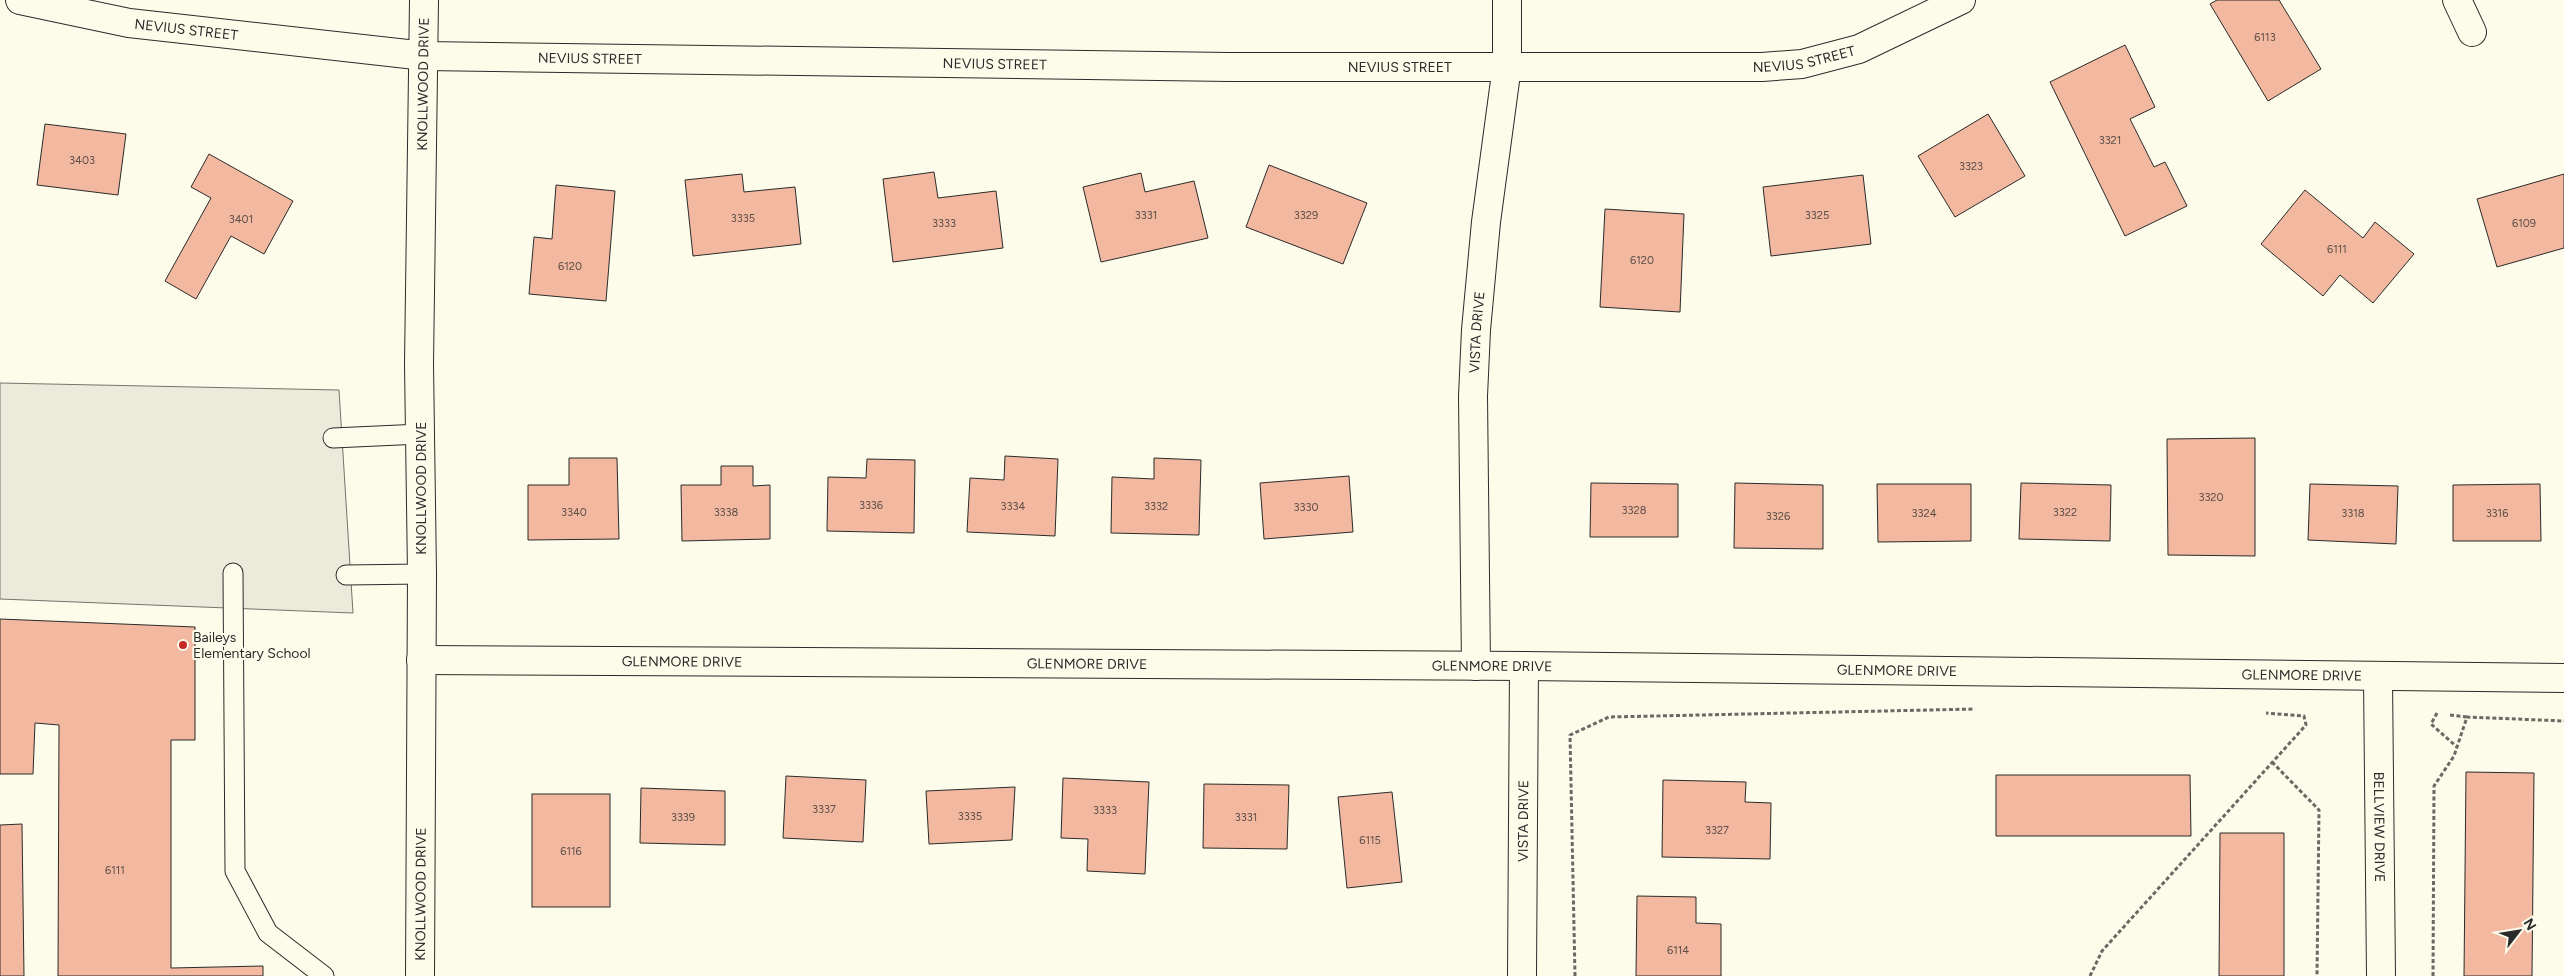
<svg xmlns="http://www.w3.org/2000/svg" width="2564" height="976" viewBox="0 0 2564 976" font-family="Figtree,sans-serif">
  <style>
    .parking { fill: #eceadb; stroke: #74746e }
    .building { fill: #f2b8a0; stroke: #2b2b2b }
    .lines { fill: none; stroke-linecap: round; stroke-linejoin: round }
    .service-casing { stroke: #2b2b2b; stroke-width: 21 }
    .minor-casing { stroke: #2b2b2b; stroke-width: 30 }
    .path { stroke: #6a6964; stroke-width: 3; stroke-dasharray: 4 2.5; stroke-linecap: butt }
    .service { stroke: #fdfbea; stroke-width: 19 }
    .minor { stroke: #fdfbea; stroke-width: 28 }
    .poi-dot { fill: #c62828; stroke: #fdfbea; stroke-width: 2 }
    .labels { text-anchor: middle; stroke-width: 4; stroke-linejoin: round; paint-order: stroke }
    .number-label { font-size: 11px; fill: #5d4e48 }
    .street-label { font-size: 14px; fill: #2b2b2b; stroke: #fdfbea }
    .poi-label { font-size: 14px; fill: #2b2b2b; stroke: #fdfbea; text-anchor: start }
  </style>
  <rect width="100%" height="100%" fill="#fdfbea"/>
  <polygon class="parking" points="0,383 339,390 353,613 0,599"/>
  <g class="building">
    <polygon points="2217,0 2279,0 2321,69 2268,101 2210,4"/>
    <polygon points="2125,45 2155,107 2130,119 2154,167 2165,162 2187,206 2125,236 2050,82"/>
    <polygon points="1988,114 2025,176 1955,217 1918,156"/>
    <polygon points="45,124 126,134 118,195 37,185"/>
    <polygon points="209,154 293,201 264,254 231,236 196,299 165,281 211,198 191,187"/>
    <polygon points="1269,165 1367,203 1343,264 1246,227"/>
    <polygon points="934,172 938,198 996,191 1003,248 893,262 883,179"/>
    <polygon points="1141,173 1145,192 1194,181 1208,238 1101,262 1083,187"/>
    <polygon points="742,174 744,192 795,187 801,244 693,256 685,180"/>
    <polygon points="2564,174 2564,248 2497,267 2477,199"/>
    <polygon points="1863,175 1871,244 1771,256 1763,187"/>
    <polygon points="556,185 615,191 606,301 529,294 534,237 552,239"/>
    <polygon points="2305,190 2363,238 2375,222 2414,254 2373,303 2340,275 2323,296 2261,244"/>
    <polygon points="1605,209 1684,214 1680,312 1600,307"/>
    <polygon points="2255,438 2255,556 2168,555 2167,439"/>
    <polygon points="1005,456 1058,459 1055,536 967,532 970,478 1004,480"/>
    <polygon points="569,458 617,458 619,539 528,540 528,485 569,485"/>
    <polygon points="1154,458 1201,460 1199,535 1111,533 1112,477 1154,479"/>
    <polygon points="867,459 915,460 914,533 827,531 828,477 866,478"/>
    <polygon points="721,466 753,466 753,486 770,485 770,539 682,541 681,485 721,485"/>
    <polygon points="1349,476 1353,532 1264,539 1260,483"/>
    <polygon points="1591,483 1678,484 1678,537 1590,537"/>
    <polygon points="1735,483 1823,485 1823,549 1734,548"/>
    <polygon points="2021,483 2111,485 2110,541 2019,539"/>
    <polygon points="1877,484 1971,484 1971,541 1878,542"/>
    <polygon points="2310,484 2398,486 2396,544 2308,540"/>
    <polygon points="2540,484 2541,541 2453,541 2453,485"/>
    <polygon points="0,619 195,627 195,740 171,740 171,968 263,966 263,976 58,976 59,725 35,723 33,774 0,774"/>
    <polygon points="2466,772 2534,773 2532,976 2464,976"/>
    <polygon points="1996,775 2190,775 2191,836 1996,836"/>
    <polygon points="786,776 866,780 863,842 783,838"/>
    <polygon points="1063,778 1149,782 1145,874 1087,871 1088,839 1061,838"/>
    <polygon points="1663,780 1746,782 1745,802 1771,803 1770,859 1662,857"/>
    <polygon points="1204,784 1289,785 1287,849 1203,848"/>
    <polygon points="1015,787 1012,840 929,844 926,791"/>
    <polygon points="641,788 725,791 725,845 640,843"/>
    <polygon points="1392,792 1402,882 1347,888 1338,797"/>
    <rect x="532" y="794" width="78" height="113"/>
    <polygon points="22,824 24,976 0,976 0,825"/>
    <polygon points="2220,833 2284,833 2284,976 2219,976"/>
    <polygon points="1637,896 1696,897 1696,923 1721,924 1721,976 1636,976"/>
  </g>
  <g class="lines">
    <g class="service-casing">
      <g id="service">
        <polyline points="333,438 421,434"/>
        <polyline points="233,573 235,871 268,933 324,976"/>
        <polyline points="346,575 422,574"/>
      </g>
    </g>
    <g class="minor-casing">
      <g id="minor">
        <path id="s1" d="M 20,0 L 129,23 L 425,56 L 1229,67 L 1762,67 L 1802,64 L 1859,49 L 1961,0"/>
        <polyline points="2457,0 2472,32"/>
        <path id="s2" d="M 421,660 L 1524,666 L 2564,678"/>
        <path id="s3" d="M 1476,666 L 1473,396 L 1476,330 L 1486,222 L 1507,66 L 1507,0"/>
        <path id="s4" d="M 2378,678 L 2381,976"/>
        <path id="s5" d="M 420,976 L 422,574 L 419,364 L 424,0"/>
        <path id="s6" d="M 1522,976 L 1524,666"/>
      </g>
    </g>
    <g class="path">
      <polyline points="2437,713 2431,724 2457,747"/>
      <polyline points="2450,715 2467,717"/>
      <polyline points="2272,762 2319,810 2317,976"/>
      <polyline points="1575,976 1570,735 1609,717 1975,709"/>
      <polyline points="2090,976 2102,951 2306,725 2304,716 2266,713"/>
      <polyline points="2433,976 2434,786 2454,756 2467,717 2564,721"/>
    </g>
    <use href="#service" class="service"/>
    <use href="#minor" class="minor"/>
  </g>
  <circle class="poi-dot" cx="183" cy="645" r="5"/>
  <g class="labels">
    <g class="number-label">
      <text x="2265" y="41">6113</text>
      <text x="2110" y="144">3321</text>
      <text x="82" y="164">3403</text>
      <text x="1971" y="170">3323</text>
      <text x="1146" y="219">3331</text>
      <text x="1306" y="219">3329</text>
      <text x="1817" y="219">3325</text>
      <text x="743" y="222">3335</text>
      <text x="241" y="223">3401</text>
      <text x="944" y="227">3333</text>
      <text x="2524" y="227">6109</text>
      <text x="2337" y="253">6111</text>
      <text x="1642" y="264">6120</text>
      <text x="570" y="270">6120</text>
      <text x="2211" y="501">3320</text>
      <text x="871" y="509">3336</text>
      <text x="1013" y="510">3334</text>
      <text x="1156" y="510">3332</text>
      <text x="1306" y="511">3330</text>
      <text x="1634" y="514">3328</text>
      <text x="574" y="516">3340</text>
      <text x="726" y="516">3338</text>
      <text x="2065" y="516">3322</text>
      <text x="1924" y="517">3324</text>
      <text x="2353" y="517">3318</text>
      <text x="2497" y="517">3316</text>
      <text x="1778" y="520">3326</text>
      <text x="824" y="813">3337</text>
      <text x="1105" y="814">3333</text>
      <text x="970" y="820">3335</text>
      <text x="683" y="821">3339</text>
      <text x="1246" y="821">3331</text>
      <text x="1717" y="834">3327</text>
      <text x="1370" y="844">6115</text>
      <text x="571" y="855">6116</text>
      <text x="115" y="874">6111</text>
      <text x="1678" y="954">6114</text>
    </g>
    <g class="street-label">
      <text dy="5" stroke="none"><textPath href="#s1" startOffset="169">NEVIUS STREET</textPath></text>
      <text dy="5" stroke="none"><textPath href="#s1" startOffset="574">NEVIUS STREET</textPath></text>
      <text dy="5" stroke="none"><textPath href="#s1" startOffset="1789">NEVIUS STREET</textPath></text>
      <text dy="5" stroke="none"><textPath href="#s1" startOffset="979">NEVIUS STREET</textPath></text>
      <text dy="5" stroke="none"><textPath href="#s1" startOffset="1384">NEVIUS STREET</textPath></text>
      <text dy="5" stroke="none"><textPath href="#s5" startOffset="892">KNOLLWOOD DRIVE</textPath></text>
      <text dy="5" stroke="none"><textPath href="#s3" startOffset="334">VISTA DRIVE</textPath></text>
      <text transform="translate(421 488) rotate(-90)" y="5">KNOLLWOOD DRIVE</text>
      <text dy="5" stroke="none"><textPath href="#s2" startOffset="261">GLENMORE DRIVE</textPath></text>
      <text dy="5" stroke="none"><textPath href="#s2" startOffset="666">GLENMORE DRIVE</textPath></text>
      <text dy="5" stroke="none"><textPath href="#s2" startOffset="1071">GLENMORE DRIVE</textPath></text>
      <text dy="5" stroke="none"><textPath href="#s2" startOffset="1476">GLENMORE DRIVE</textPath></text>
      <text dy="5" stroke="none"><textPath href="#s2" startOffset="1881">GLENMORE DRIVE</textPath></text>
      <text dy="5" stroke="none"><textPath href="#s6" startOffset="155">VISTA DRIVE</textPath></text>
      <text dy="5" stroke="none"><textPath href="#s4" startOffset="149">BELLVIEW DRIVE</textPath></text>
      <text dy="5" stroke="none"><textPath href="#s5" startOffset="82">KNOLLWOOD DRIVE</textPath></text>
    </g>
    <g class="poi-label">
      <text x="193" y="642">Baileys<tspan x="193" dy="16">Elementary School</tspan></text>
    </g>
  </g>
  <g transform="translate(2519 931) rotate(59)" stroke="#fdfbea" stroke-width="4" paint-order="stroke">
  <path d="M0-4L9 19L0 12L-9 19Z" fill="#2b2b2b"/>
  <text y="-8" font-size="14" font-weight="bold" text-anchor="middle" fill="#2b2b2b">N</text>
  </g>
</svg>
